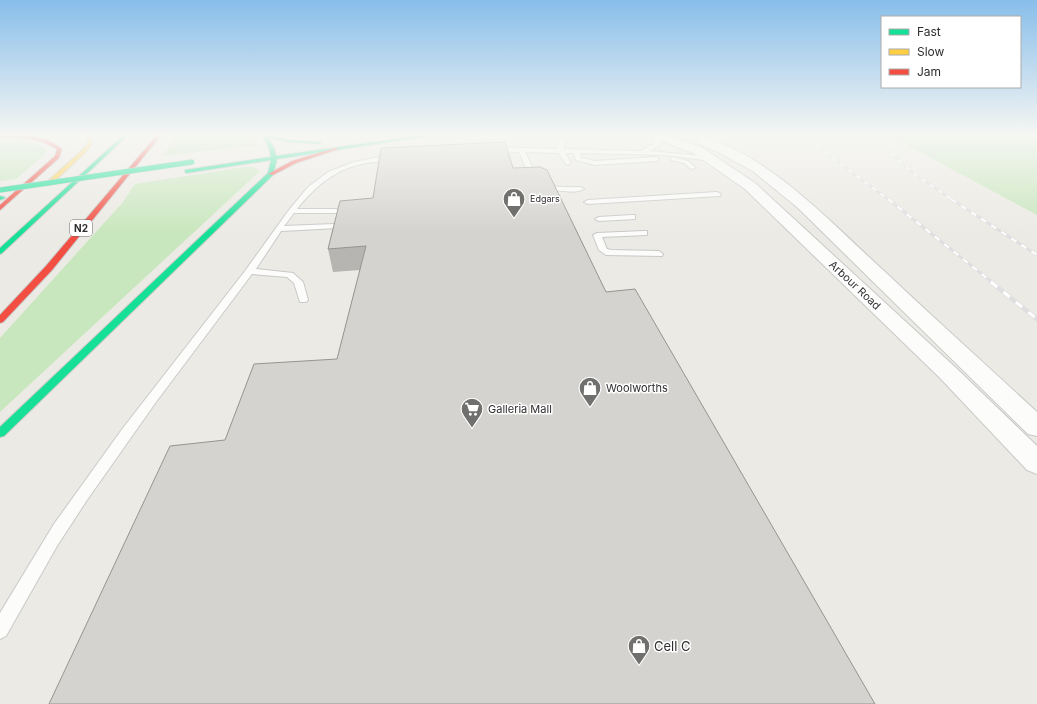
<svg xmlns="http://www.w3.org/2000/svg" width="1037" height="704" viewBox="0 0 1037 704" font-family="Inter,sans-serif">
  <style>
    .green { fill: #c9e7be }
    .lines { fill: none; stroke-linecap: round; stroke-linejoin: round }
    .lane-casing { stroke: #c9c9c9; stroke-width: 2 }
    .street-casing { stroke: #c9c9c9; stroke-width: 2 }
    .fast-casing { stroke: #c9c9c9; stroke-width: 2 }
    .slow-casing { stroke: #c9c9c9; stroke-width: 2 }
    .jam-casing { stroke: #c9c9c9; stroke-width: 2 }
    .lane { fill: #fcfcfb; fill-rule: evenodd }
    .street { fill: #fcfcfb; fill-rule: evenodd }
    .fast { fill: #16e098; fill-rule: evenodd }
    .slow { fill: #ffcf43; fill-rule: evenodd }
    .jam { fill: #f24e42; fill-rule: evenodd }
    .rail-far2-casing { stroke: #dfdfe1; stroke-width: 2.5 }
    .rail-far1-casing { stroke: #dfdfe1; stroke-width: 3 }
    .rail-casing { stroke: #dfdfe1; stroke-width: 4.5 }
    .rail-far2 { stroke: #fff; stroke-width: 1.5; stroke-dasharray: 5; stroke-linecap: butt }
    .rail-far1 { stroke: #fff; stroke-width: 2; stroke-dasharray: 6; stroke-linecap: butt }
    .rail { stroke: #fff; stroke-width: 3; stroke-dasharray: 8; stroke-linecap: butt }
    .fast-bridge-casing { stroke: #c9c9c9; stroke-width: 6; stroke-linecap: butt }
    .fast-bridge { stroke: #16e098; stroke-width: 5 }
    .wall { fill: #b7b5b2 }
    .building { fill: #d5d3cf; stroke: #959491 }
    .labels { text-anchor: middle; stroke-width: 3; stroke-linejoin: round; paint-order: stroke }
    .far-poi-label { font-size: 9px; fill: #2e2e2e; stroke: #fff; text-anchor: start }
    .shield { fill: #fff; stroke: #6d6d6d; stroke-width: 1 }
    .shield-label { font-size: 10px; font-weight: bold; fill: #2e2e2e }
    .street-label { font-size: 11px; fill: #2e2e2e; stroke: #fff }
    .poi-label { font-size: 11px; fill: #2e2e2e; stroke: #fff; text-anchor: start }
    .near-poi-label { font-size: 13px; fill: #2e2e2e; stroke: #fff; text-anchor: start }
  </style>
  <rect width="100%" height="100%" fill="#eceae4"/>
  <g class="green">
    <polygon points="177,134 241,134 259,145 163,156"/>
    <polygon points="886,134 1037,134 1037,215"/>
    <polygon points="0,141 30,142 45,147 46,151 43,156 16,179 0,181"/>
    <polygon points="244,167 254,167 260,171 0,412 0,338 123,202 135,184"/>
  </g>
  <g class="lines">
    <g class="lane-casing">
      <g id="lane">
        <path d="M 565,134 L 571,134 L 564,141 L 564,149 L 641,151 L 654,144 L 654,139 L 648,134 L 654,134 L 660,138 L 660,145 L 649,151 L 712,157 L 715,159 L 712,161 L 664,155 L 580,153 L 581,158 L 595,161 L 656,157 L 659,159 L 656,161 L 595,165 L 576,160 L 574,153 L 565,153 L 571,163 L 568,165 L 566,164 L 559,153 L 525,152 C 540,185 543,188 580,187 L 584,189 C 579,192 571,192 565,191 C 535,191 530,177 519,152 L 493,151 L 490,149 L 493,147 L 557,149 L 558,141 Z"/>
        <polygon points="708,134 714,134 725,149 724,150 720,150"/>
        <path d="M 385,156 L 394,155 L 397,157 C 390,162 376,161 367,163 C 337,168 316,185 297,209 L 336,209 L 340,211 L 336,213 L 294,213 L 284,226 L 335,224 L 338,224 L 338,228 L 281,231 L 256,269 L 293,273 L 303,282 L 308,300 L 306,302 L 300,302 L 294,283 L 287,277 L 252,274 L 156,402 L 87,500 L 57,546 L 6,636 L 0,639 L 0,613 L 54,524 L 123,428 L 245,271 L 289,210 L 308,187 L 328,172 L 354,162 Z"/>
        <polygon points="673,157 688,161 696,168 691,169 684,163 671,160 671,158"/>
        <polygon points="717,192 721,194 720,196 588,204 584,202 588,200"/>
        <polygon points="632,215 635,215 635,219 599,221 595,219 599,217"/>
        <polygon points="644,231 647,231 647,235 602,237 607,249 611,250 659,251 663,254 662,256 606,255 599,250 593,235 597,233"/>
      </g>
    </g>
    <g class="street-casing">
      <g id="street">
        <polygon points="647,134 663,134 701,147 755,183 956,368 1037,446 1037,474 1027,470 940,378 745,189 693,153 649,136"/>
        <path d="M 701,137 C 769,154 832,224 883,270 C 934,318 986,365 1037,412 L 1037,436 L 1028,434 L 798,208 L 754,172 L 718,152 L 697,143 L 695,141 L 697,139 Z"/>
      </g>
    </g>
    <g class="fast-casing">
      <g id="fast">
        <polygon points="125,134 129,134 2,253 0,254 0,248"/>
        <polygon points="261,134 289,140 319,142 321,143 319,144 289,142 269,138 274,148 276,156 431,134 441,134 277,159 273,175 4,436 0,437 0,427 268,173 271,160 187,173 185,172 185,170 271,157 269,148"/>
        <polygon points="0,196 4,197 5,198 0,200"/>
      </g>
    </g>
    <g class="slow-casing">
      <polygon id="slow" points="83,134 87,134 91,138 92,144 86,152 50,185 46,185 46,183 82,150 88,143 87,138"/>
    </g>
    <g class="jam-casing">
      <g id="jam">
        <polygon points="158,134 162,134 52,270 3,322 0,323 0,315 46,266"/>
        <path d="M 24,135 L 48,140 L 62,149 L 59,158 L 0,210 L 0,205 L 55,156 L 57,149 C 39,138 21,137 0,138 L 0,136 Z"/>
        <polygon points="335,148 339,149 296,163 273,175 268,174 292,161"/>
      </g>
    </g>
    <use href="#lane" class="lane"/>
    <use href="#street" class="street"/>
    <use href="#fast" class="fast"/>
    <use href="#slow" class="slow"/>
    <use href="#jam" class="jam"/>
    <g class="rail-far2-casing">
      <g id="rail-far2">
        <polyline points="800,134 889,200"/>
        <polyline points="868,134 917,176 953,200"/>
      </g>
    </g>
    <g class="rail-far1-casing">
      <g id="rail-far1">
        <polyline points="888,199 993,283"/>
        <polyline points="951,199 1037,255"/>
      </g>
    </g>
    <g class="rail-casing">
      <polyline id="rail" points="991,282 1037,319"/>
    </g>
    <use href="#rail-far2" class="rail-far2"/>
    <use href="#rail-far1" class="rail-far1"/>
    <use href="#rail" class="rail"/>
    <g class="fast-bridge-casing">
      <polyline id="fast-bridge" points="0,190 192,162"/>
    </g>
    <use href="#fast-bridge" class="fast-bridge"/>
  </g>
  <polygon class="wall" points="513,168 606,292 225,440 337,359 360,270 333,272 328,249 373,198"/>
  <polygon class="building" points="505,142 513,168 540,167 547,170 606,292 635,289 875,704 49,704 170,446 225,440 254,364 337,359 366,246 328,249 340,201 373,198 381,148"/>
  <linearGradient id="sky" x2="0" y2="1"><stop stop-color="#88beea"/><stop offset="0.58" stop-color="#f6f6f3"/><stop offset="1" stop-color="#f6f6f3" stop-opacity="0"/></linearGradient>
  <rect width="1037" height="232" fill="url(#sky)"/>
  <defs>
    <g id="shop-pin" transform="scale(1.15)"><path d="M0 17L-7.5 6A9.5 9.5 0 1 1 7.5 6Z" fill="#70706e" stroke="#fff"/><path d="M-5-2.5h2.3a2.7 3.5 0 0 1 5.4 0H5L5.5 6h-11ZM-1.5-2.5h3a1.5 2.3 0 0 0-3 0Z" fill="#fff"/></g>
    <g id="supermarket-pin" transform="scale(1.15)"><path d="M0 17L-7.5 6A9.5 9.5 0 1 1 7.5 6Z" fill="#70706e" stroke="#fff"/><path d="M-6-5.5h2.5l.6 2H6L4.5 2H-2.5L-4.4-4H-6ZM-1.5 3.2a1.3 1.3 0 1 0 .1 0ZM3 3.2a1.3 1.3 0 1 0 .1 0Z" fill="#fff"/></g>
  </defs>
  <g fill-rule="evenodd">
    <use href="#shop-pin" x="514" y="199"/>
    <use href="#shop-pin" x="590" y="388"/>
    <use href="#supermarket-pin" x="472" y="409"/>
    <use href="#shop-pin" x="639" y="646"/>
  </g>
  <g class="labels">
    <g class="far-poi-label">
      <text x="530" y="202">Edgars</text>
    </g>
    <rect class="shield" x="70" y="220" width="22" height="16" rx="3"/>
    <g class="shield-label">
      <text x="81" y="232">N2</text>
    </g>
    <g class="street-label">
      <text transform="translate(855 285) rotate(43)" y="4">Arbour Road</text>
    </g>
    <g class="poi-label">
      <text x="606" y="392">Woolworths</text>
      <text x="488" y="413">Galleria Mall</text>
    </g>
    <g class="near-poi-label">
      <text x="654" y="651">Cell C</text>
    </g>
  </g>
  <rect x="881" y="16" width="140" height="72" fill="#ffffff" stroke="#ababab"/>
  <rect x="889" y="29" width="20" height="6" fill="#16e098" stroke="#ababab"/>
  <text x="917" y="36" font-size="12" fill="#2e2e2e">Fast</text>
  <rect x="889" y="49" width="20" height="6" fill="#ffcf43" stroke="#ababab"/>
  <text x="917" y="56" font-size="12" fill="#2e2e2e">Slow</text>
  <rect x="889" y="69" width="20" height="6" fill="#f24e42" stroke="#ababab"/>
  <text x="917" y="76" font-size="12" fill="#2e2e2e">Jam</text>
</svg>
